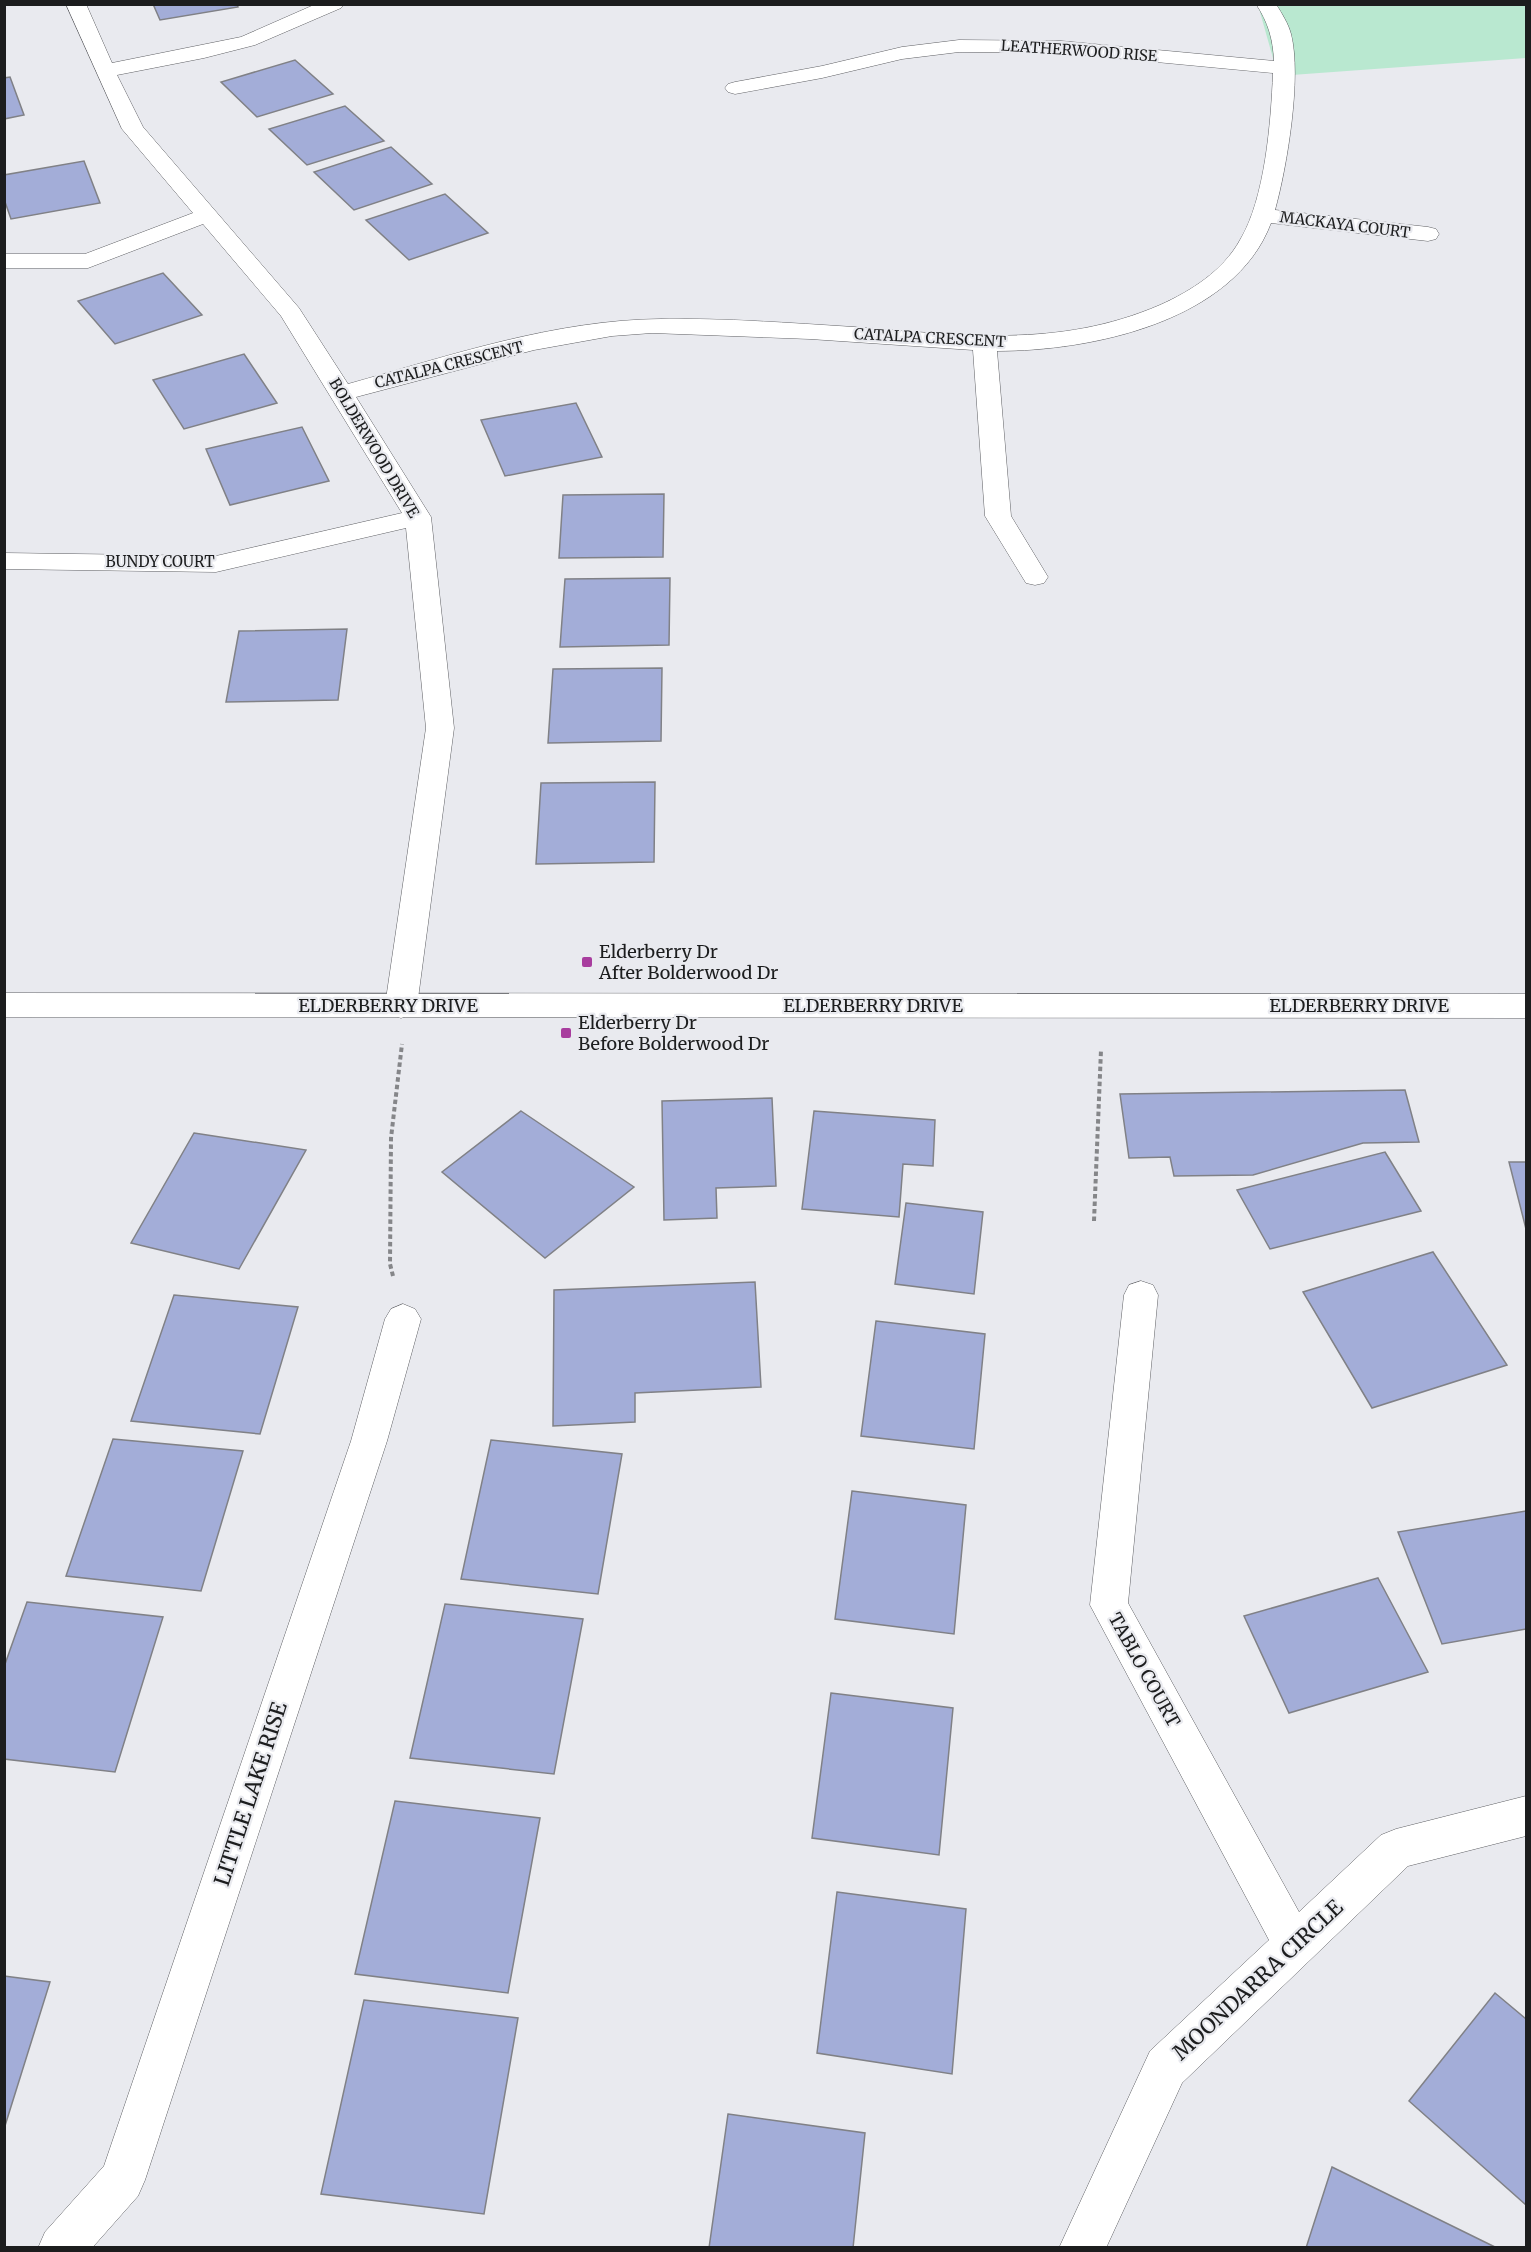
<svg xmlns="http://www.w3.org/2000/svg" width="1531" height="2252" viewBox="0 0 1531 2252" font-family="Merriweather,serif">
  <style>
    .green { fill: #b9e8d0 }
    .building { fill: #a3add8; stroke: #808186; stroke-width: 1.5 }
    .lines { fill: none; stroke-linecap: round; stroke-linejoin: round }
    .minor-casing { stroke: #5f6064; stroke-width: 1 }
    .tertiary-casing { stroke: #5f6064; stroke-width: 1 }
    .path { stroke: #858689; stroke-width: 4; stroke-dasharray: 4.5 3; stroke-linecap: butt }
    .minor { fill: #fff; fill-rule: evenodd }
    .tertiary { fill: #fff; fill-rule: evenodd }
    .poi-dot { fill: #a83d9e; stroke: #e9eaef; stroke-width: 2 }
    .labels { text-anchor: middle; stroke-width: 4.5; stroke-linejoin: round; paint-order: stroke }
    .far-street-label { font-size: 15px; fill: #1c1d1e; stroke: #e9eaef }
    .poi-label { font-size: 18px; fill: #1c1d1e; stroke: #e9eaef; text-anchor: start }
    .street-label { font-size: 18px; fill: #1c1d1e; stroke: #e9eaef }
    .near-street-label { font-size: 21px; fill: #1c1d1e; stroke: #e9eaef }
  </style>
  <rect width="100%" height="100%" fill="#e9eaef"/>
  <polygon class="green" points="1258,5 1526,5 1526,58 1278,76"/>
  <g class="building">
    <polygon points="153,4 237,4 238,7 160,20"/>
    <polygon points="295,60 333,94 257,117 221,82"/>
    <polygon points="10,77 24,115 4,119 4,78"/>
    <polygon points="345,106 384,141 307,165 269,129"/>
    <polygon points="391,147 432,184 354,210 314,172"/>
    <polygon points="84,161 100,203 11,219 4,199 4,175"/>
    <polygon points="445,194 488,233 409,260 366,220"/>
    <polygon points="163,273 202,315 115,344 78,301"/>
    <polygon points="244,354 277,403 184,429 153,380"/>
    <polygon points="576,403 602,457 505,476 481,420"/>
    <polygon points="302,427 329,481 230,505 206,449"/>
    <polygon points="664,494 663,557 559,558 563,495"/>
    <polygon points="670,578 669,645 560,647 565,579"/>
    <polygon points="347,629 338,700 226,702 239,631"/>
    <polygon points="662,668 661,741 548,743 553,669"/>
    <polygon points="655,782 654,862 536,864 541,783"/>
    <polygon points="1405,1090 1419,1142 1363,1143 1253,1175 1174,1176 1170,1157 1129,1158 1120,1094"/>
    <polygon points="772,1098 776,1186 716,1188 717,1218 664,1220 662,1101"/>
    <polygon points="521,1111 634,1187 545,1258 442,1172"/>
    <polygon points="814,1111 935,1120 933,1166 903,1164 899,1217 802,1209"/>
    <polygon points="194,1133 306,1150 239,1269 131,1243"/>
    <polygon points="1385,1152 1421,1211 1270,1249 1237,1190"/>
    <polygon points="1509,1162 1526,1162 1526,1229"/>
    <polygon points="906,1203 983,1212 974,1294 895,1284"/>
    <polygon points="1433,1252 1507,1365 1372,1408 1303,1292"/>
    <polygon points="755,1282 761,1387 635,1393 635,1422 553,1426 554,1290"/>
    <polygon points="174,1295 298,1307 260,1434 131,1421"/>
    <polygon points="876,1321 985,1334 974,1449 861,1436"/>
    <polygon points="113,1439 243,1451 201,1591 66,1576"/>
    <polygon points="491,1440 622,1454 598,1594 461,1579"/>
    <polygon points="852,1491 966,1505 954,1634 835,1619"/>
    <polygon points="1526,1511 1526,1629 1442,1644 1398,1532"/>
    <polygon points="1378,1578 1428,1672 1289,1713 1244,1616"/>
    <polygon points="27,1602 163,1617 115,1772 4,1759 4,1667"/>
    <polygon points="445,1604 583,1619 554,1774 410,1758"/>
    <polygon points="831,1693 953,1708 939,1855 812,1838"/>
    <polygon points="395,1801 540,1818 508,1993 355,1974"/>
    <polygon points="837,1892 966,1909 952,2074 817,2053"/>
    <polygon points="4,1976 50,1982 4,2129"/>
    <polygon points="1495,1993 1526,2019 1526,2205 1409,2101"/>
    <polygon points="364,2000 518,2018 484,2214 321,2194"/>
    <polygon points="728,2114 865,2133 853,2248 709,2248"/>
    <polygon points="1332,2167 1497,2248 1306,2248"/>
  </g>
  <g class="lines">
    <g class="minor-casing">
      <g id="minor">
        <path d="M 66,4 L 86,4 L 112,63 L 241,37 L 316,4 L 344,4 L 341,8 L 255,45 L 204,58 L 117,75 L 143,127 L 299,308 L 348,384 C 449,356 554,320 661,319 C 725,318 790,323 854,327 C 961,335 1058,349 1160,305 C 1191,291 1223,271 1240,240 C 1265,199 1271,122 1273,73 L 1061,53 L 959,52 L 902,59 L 822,78 L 735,94 L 728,92 L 725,88 L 728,84 L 735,82 L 822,66 L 902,47 L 959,40 L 1061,41 L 1274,61 C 1273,39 1268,22 1256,4 L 1276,4 C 1282,14 1288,23 1291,34 C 1302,77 1287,167 1275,210 L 1428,227 L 1436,229 L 1439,234 L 1436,239 L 1428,241 L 1271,223 C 1234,322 1090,351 997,351 L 1011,516 L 1048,577 L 1044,583 L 1035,585 L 1026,583 L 985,516 L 973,350 L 810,339 L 652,333 L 612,336 L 534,350 L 356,397 L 431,517 L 454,728 L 417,1006 L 412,1014 L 401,1018 L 390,1014 L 385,1006 L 426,728 L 406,528 L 216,572 L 4,569 L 4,553 L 216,556 L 402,513 L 281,316 L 203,224 L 88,268 L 4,268 L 4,254 L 85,254 L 193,213 L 122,129 Z"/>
        <polygon points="1141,1281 1153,1285 1158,1295 1128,1603 1299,1912 1381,1835 1396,1829 1526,1796 1526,1836 1408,1866 1182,2083 1106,2248 1059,2248 1150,2051 1269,1940 1090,1605 1124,1295 1129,1285"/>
        <polygon points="403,1304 415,1309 421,1319 387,1441 145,2180 138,2196 92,2248 38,2248 45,2232 104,2166 351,1441 385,1319 391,1309"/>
      </g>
    </g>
    <g class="tertiary-casing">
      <polygon id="tertiary" points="4,993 1526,994 1526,1018 4,1017"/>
    </g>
    <g class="path">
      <polyline points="1094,1221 1101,1050"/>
      <polyline points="393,1276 390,1264 391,1138 402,1044"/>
    </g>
    <use href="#minor" class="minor"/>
    <use href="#tertiary" class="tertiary"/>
  </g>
  <g class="poi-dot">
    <rect x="581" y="956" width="12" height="12" rx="3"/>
    <rect x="560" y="1027" width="12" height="12" rx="3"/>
  </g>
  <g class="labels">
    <g class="far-street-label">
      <text transform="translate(1079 51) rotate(4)" y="5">LEATHERWOOD RISE</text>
      <text transform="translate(1345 225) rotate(7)" y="5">MACKAYA COURT</text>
      <text transform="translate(930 338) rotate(3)" y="5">CATALPA CRESCENT</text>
      <text transform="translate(449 365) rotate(-14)" y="5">CATALPA CRESCENT</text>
      <text transform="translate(374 448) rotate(59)" y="5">BOLDERWOOD DRIVE</text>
      <text x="160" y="567">BUNDY COURT</text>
    </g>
    <g class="poi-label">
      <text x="599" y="958">Elderberry Dr<tspan x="599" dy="21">After Bolderwood Dr</tspan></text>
      <text x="578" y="1029">Elderberry Dr<tspan x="578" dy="21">Before Bolderwood Dr</tspan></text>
    </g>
    <g class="street-label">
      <text x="388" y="1012">ELDERBERRY DRIVE</text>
      <text x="873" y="1012">ELDERBERRY DRIVE</text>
      <text x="1359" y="1012">ELDERBERRY DRIVE</text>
      <text transform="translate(1144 1670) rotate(61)" y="6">TABLO COURT</text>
    </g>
    <g class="near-street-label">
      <text transform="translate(251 1794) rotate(-72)" y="7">LITTLE LAKE RISE</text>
      <text transform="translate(1258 1980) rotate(-43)" y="7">MOONDARRA CIRCLE</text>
    </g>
  </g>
  <rect width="1531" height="2252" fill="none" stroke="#1c1d1e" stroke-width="12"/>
</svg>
